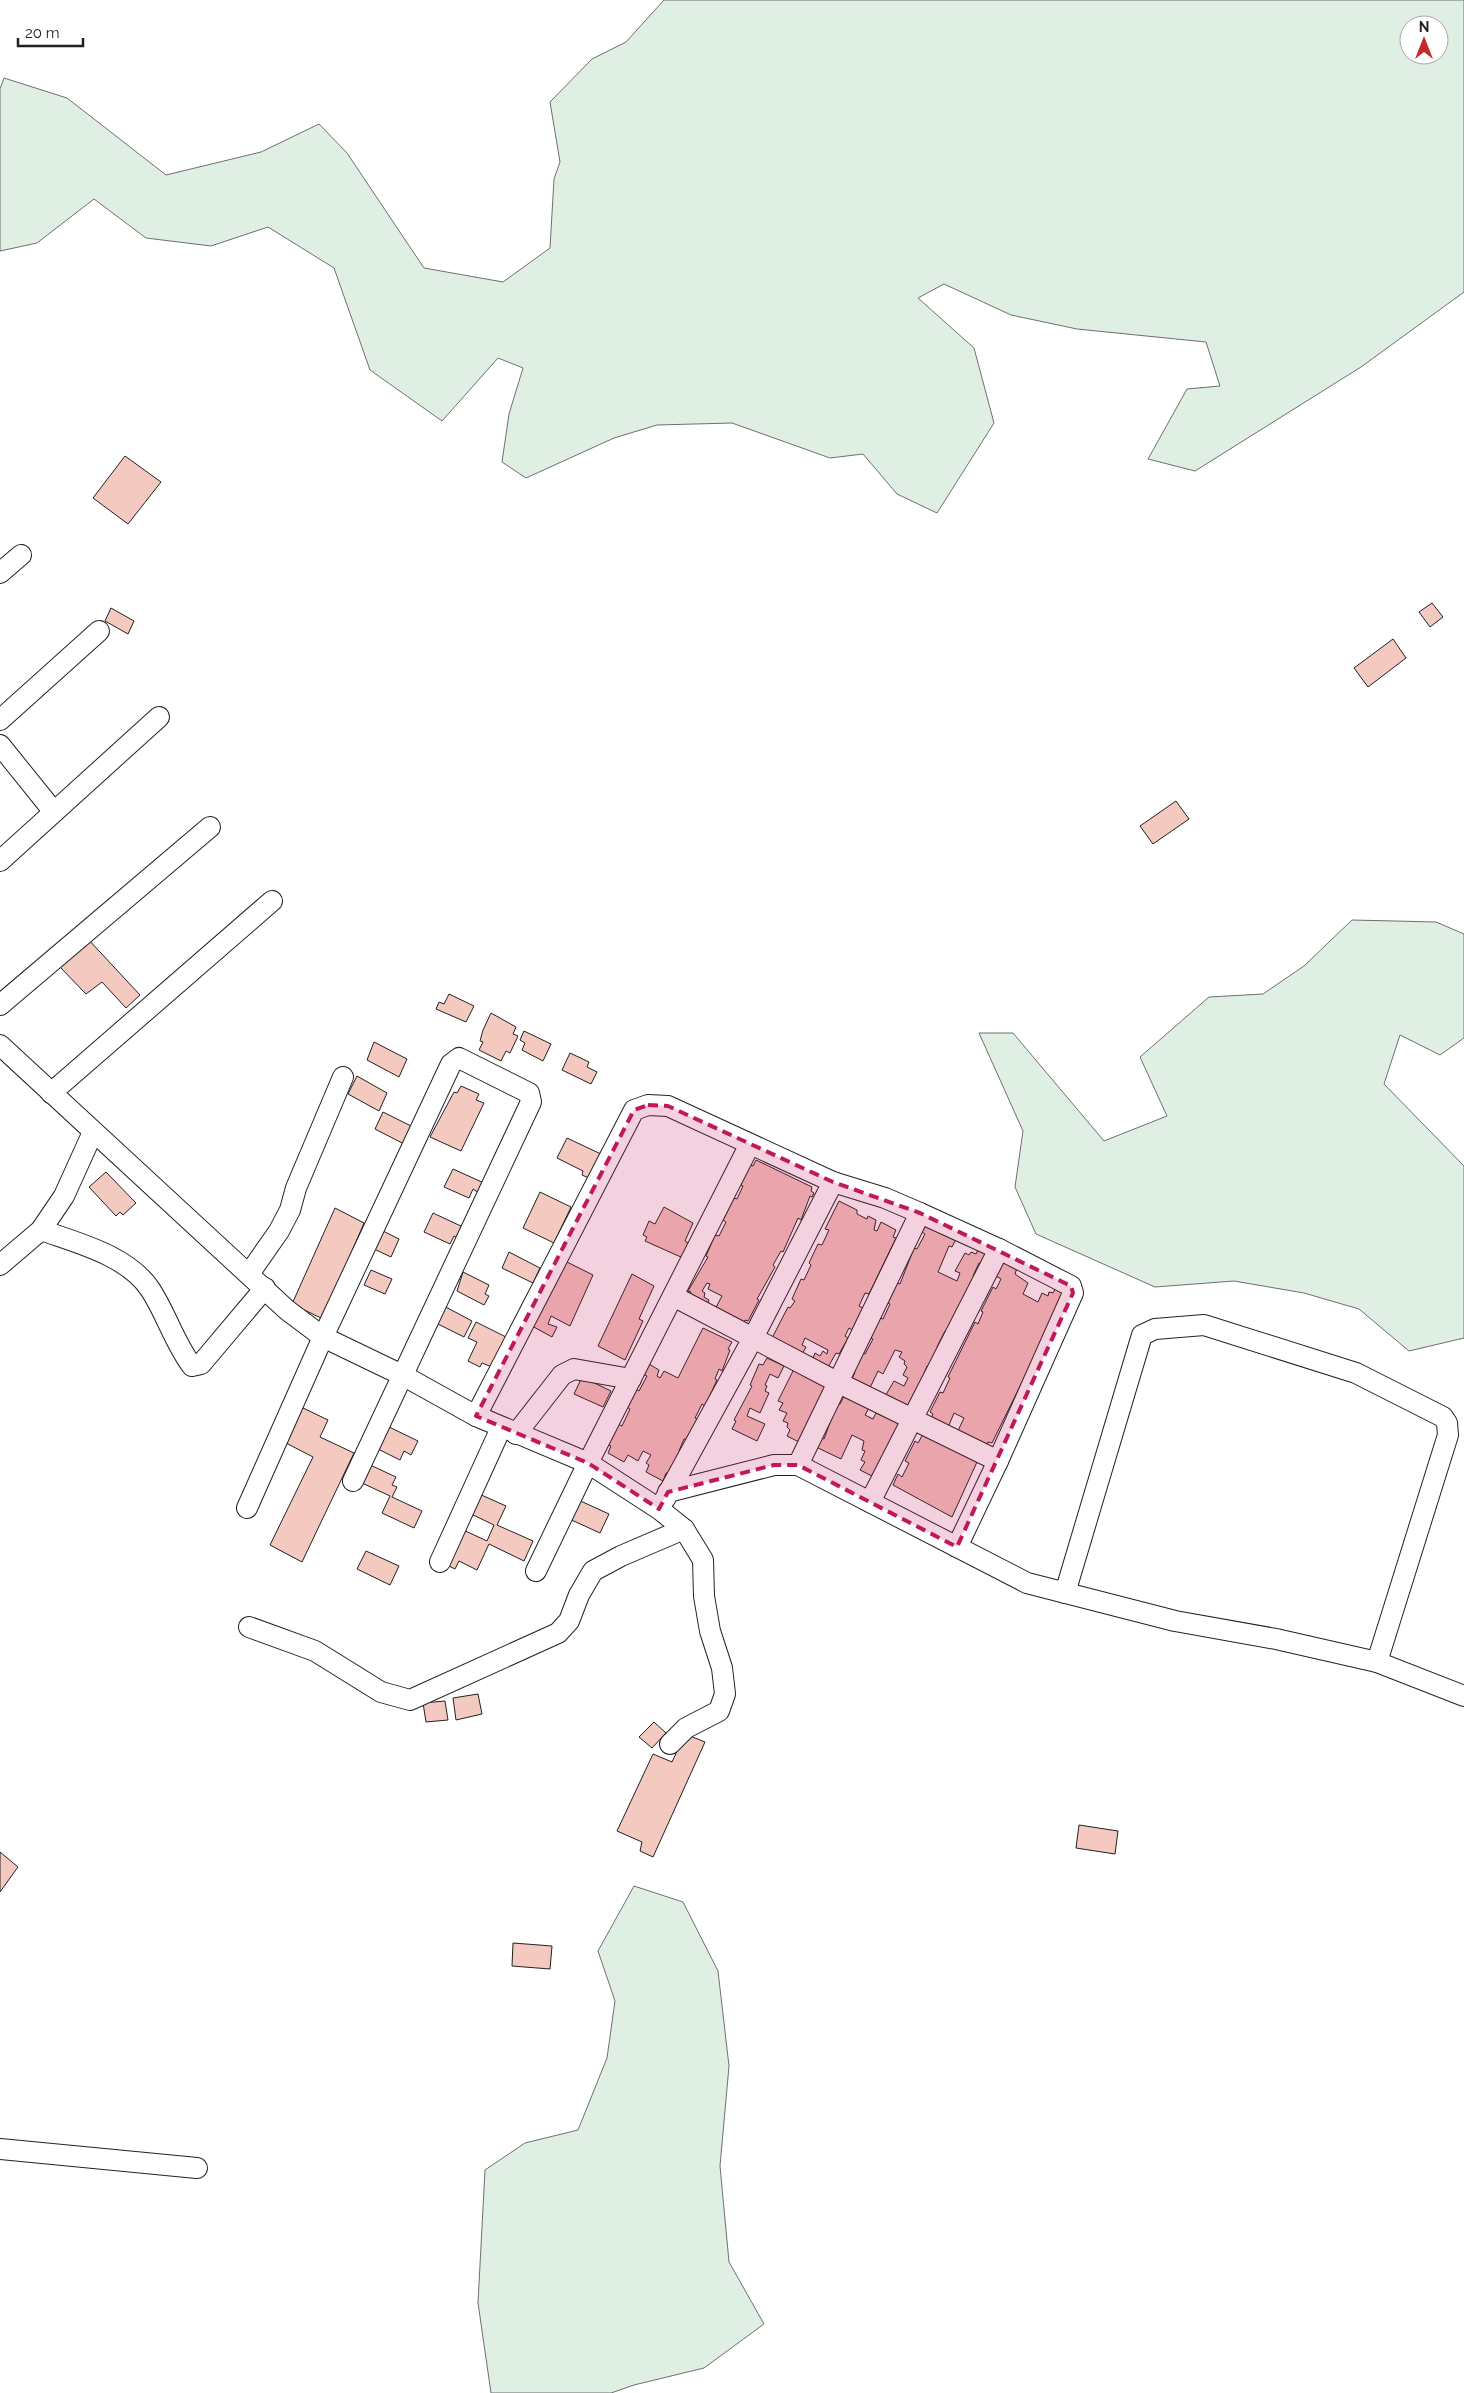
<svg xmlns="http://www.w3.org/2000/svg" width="1464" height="2393" viewBox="0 0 1464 2393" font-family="Raleway,sans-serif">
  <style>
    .green { fill: #e0efe3; stroke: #6f6f6f; fill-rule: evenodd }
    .building { fill: #f3c9c0; stroke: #222 }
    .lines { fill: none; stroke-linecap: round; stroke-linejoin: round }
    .minor-casing { stroke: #222; stroke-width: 22 }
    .minor { stroke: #fff; stroke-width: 20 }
    .marked { fill: #c2185b; fill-opacity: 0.2; stroke: #c2185b; stroke-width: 4; stroke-dasharray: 10 6; stroke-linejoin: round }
  </style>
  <rect width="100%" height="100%" fill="#fff"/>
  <g class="green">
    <path d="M 664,0 L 1464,0 L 1464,292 L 1361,367 L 1195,471 L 1148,459 L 1187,389 L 1220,386 L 1206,342 L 1077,329 L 1011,315 L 944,284 L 918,298 L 974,348 L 994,423 L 937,513 L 897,494 L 863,454 L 830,458 L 732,423 L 657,425 L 614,438 L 526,478 L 502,462 L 509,414 L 523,368 L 498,358 L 442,421 L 370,370 L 334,268 L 268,227 L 211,246 L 146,238 L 94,199 L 37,243 L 0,251 L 0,89 L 4,78 L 67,98 L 166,175 L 261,152 L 319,124 L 347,153 L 424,268 L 503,282 L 550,248 L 554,179 L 560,162 L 550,102 L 592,59 L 626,42 ZM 1409,25 L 1439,25 L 1439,55 L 1409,55 Z"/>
    <polygon points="1352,920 1436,922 1464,934 1464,1038 1440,1055 1400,1035 1384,1084 1464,1166 1464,1338 1409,1351 1359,1309 1304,1293 1234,1281 1155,1287 1036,1234 1015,1187 1023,1131 979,1033 1013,1033 1104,1141 1167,1116 1140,1057 1209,997 1263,994 1304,966"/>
    <polygon points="634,1886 683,1902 718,1971 729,2066 720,2166 729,2262 764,2324 704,2368 634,2385 611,2393 491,2393 478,2303 485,2170 525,2143 578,2130 607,2058 615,2001 598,1951"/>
  </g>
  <g class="building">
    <polygon points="125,456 161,482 128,524 93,498"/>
    <polygon points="1432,603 1443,617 1430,627 1419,612"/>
    <polygon points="111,608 134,621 128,634 105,621"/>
    <polygon points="1393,639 1406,658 1368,687 1354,668"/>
    <polygon points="1176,801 1189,819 1153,844 1140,826"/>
    <polygon points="87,938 140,995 126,1008 102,982 86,994 58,965"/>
    <polygon points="449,994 474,1006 466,1022 436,1009 439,1002 444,1004"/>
    <polygon points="491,1013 516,1027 513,1034 518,1036 510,1053 506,1051 501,1061 479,1050 483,1042 480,1041 483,1030"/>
    <polygon points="524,1031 551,1044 543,1061 522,1050 525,1043 520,1040"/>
    <polygon points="374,1042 407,1059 399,1077 367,1060"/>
    <polygon points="570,1053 589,1062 587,1067 597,1072 591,1084 562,1070"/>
    <polygon points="357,1076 387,1093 379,1111 348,1094"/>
    <polygon points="461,1086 479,1094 476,1100 484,1103 461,1151 430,1137 454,1092 457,1093"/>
    <polygon points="383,1112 413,1127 406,1145 375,1129"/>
    <polygon points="567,1138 603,1155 591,1179 582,1175 583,1171 557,1158"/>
    <polygon points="756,1160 812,1187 811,1191 814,1193 812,1197 810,1196 801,1220 798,1218 783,1252 781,1251 773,1265 775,1267 757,1299 759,1300 748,1321 745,1320 742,1328 713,1313 722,1296 708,1289 710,1284 707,1283 702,1291 705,1293 704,1297 709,1300 705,1309 687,1301 691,1292 688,1291 708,1257 706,1256 715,1235 719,1236 726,1222 723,1220 734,1198 737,1199 743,1186 740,1185 750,1165 753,1166"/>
    <polygon points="453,1169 484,1183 479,1193 473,1189 469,1198 444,1187"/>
    <polygon points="106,1172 136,1203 123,1215 120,1212 116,1216 89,1187"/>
    <polygon points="540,1192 571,1207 554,1243 523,1228"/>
    <polygon points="839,1201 857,1210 857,1214 867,1219 868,1216 876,1220 874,1230 877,1231 881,1222 896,1230 893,1237 896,1238 869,1294 865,1293 859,1306 863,1308 852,1330 849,1328 845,1336 848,1338 839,1354 836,1353 827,1369 807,1360 810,1356 813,1358 815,1353 820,1356 823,1351 827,1354 828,1350 805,1338 802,1345 806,1347 800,1358 770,1342 788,1307 790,1308 795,1301 792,1299 801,1279 804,1280 811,1265 809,1263 818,1244 822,1245 829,1230 825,1229"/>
    <polygon points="664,1207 693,1223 685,1241 690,1244 683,1258 645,1241 647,1237 643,1235 649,1221 655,1224"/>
    <polygon points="335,1208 364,1223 323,1319 292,1304"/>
    <polygon points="433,1213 463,1227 457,1238 454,1236 450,1244 424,1232"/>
    <polygon points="927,1223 956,1239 952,1247 949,1246 938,1272 957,1281 960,1273 955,1271 965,1253 969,1255 971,1252 976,1254 979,1248 988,1253 983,1264 979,1263 973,1276 975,1278 956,1311 958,1312 948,1332 945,1331 937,1347 940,1348 930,1368 927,1366 913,1403 910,1402 907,1409 884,1398 894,1381 904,1386 908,1378 903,1375 907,1367 904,1364 905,1361 899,1357 902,1352 895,1350 883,1374 878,1371 869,1390 851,1381 855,1372 853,1371 862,1353 865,1354 873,1339 870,1338 880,1318 883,1319 890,1304 888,1303 897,1283 900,1284 914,1248 917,1249 925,1234 922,1232"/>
    <polygon points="383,1231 399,1239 391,1257 374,1249"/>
    <polygon points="509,1252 540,1268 533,1283 502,1268"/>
    <polygon points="1001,1259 1017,1268 1015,1274 1028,1283 1023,1294 1038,1302 1042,1293 1048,1296 1049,1292 1053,1293 1055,1289 1065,1295 992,1443 988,1442 985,1449 956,1435 964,1418 954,1413 947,1430 930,1421 933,1414 930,1412 940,1392 943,1393 950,1378 948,1377 975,1322 978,1324 983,1312 981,1311 993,1287 996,1289 1001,1279 994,1275"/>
    <polygon points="563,1260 593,1275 570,1326 551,1316 548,1324 557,1327 552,1337 532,1326"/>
    <polygon points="371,1270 392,1279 385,1294 364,1285"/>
    <polygon points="463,1272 489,1285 485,1294 489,1296 484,1305 457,1291"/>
    <polygon points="632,1274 654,1286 639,1319 643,1321 625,1360 598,1346"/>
    <polygon points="442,1305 472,1321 464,1337 434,1322"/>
    <polygon points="476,1322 512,1340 492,1367 482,1363 480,1367 468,1361 477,1342 468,1338"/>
    <polygon points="703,1328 732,1342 728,1349 730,1350 722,1371 719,1369 715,1379 717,1380 705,1406 702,1404 695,1418 697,1419 688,1440 684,1439 679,1451 681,1453 670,1474 666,1473 663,1481 646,1472 649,1465 646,1463 651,1455 643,1451 638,1461 628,1455 624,1462 608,1453 611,1446 608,1445 618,1424 622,1426 630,1409 627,1407 636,1389 639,1391 647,1376 643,1374 649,1364 659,1370 657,1376 660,1378 664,1371 678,1378"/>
    <polygon points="767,1358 784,1366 778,1378 770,1374 765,1385 767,1386 765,1391 769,1393 760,1413 750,1408 747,1416 765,1424 757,1441 732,1429 736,1421 734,1420 752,1386 750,1385 759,1364 763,1365"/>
    <polygon points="794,1369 827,1385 799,1442 787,1436 790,1430 787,1427 788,1423 783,1421 787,1413 779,1410 783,1403 778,1401"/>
    <polygon points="582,1377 611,1391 603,1407 574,1394"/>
    <polygon points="844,1396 869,1408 865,1415 873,1419 876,1413 900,1424 874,1477 860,1470 865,1462 861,1460 865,1451 862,1450 864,1441 852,1435 841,1459 816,1447 820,1437 824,1439 837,1403 840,1404"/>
    <polygon points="299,1406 328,1420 320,1437 354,1453 302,1562 270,1545 313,1457 286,1443"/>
    <polygon points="387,1426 418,1441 411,1455 404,1451 400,1460 376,1448"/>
    <polygon points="923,1434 977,1462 952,1517 893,1485 898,1474 902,1477 909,1463 905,1461 915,1441 918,1443"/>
    <polygon points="368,1464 396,1477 392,1485 397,1487 392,1497 422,1511 414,1528 382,1513 390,1496 362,1483"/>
    <polygon points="477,1493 506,1506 497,1525 533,1541 524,1561 489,1544 477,1570 459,1561 455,1569 443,1563 459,1528 487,1541 494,1525 467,1512"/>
    <polygon points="574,1498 609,1514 600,1533 565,1517"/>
    <polygon points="366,1551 399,1566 390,1585 357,1569"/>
    <polygon points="478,1694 482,1714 456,1720 453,1698"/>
    <polygon points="445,1701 448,1720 426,1722 423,1703"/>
    <polygon points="654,1722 666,1733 652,1748 639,1737"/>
    <polygon points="685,1734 705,1742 653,1857 640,1851 642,1842 617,1831 653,1754 672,1762"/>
    <polygon points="1079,1825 1118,1831 1115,1854 1076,1848"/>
    <polygon points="0,1852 18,1867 0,1892"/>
    <polygon points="513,1943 552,1946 550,1969 512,1966"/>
  </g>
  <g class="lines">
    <g class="minor-casing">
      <g id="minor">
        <polyline points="0,573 21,555"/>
        <polyline points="0,720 99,631"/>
        <polyline points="0,745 54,812"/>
        <polyline points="0,861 159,717"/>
        <polyline points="0,1005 210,827"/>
        <polyline points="0,1045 287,1310 323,1337 404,1376 476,1416 588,1463 659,1509 684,1529 703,1560 704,1596 710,1631 722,1668 725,1694 719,1711 686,1728 670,1744"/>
        <polyline points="51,1093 272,901"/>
        <path d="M 41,1230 C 77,1243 127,1255 150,1289 C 166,1313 174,1342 192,1366 L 201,1364 L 265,1288"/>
        <polyline points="0,1265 41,1230 64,1196 93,1132"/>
        <polyline points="249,1274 279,1231 290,1210 296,1188 343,1077"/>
        <polyline points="673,1296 839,1383 998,1461"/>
        <polyline points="476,1416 634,1110 648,1105 668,1106 833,1182 885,1198 920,1213 999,1249 1071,1286 1073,1293 998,1461 957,1547"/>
        <polyline points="516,1434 562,1375 574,1369 631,1379"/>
        <polyline points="798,1465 920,1213"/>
        <polyline points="668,1492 774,1465 798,1465 1027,1583 1175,1621 1276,1639 1377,1662 1464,1696"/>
        <polyline points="665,1499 753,1338 833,1182"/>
        <polyline points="870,1502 999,1249"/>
        <polyline points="247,1508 323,1337 451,1064 459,1058 529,1093 531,1102 353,1481"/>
        <polyline points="440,1562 501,1428"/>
        <polyline points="536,1571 588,1463 750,1144"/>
        <polyline points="1065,1593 1142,1335 1155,1329 1204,1325 1356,1373 1443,1417 1447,1423 1448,1435 1377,1662"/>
        <polyline points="249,1627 315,1651 381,1692 410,1700 558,1633 569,1621 579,1595 593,1571 621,1556 684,1529"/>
        <polyline points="0,2149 197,2168"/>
      </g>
    </g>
    <use href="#minor" class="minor"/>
  </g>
  <path class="marked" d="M 648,1105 L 668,1106 L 833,1182 L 920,1213 L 1071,1286 L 1073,1293 L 957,1547 L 798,1465 L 774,1465 L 668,1492 L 659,1509 L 588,1463 L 476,1416 L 634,1110 Z"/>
  <g transform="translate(1424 40)"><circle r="24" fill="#ffffff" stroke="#a7a7a7"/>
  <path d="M0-4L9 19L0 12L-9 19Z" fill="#c62828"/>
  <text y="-8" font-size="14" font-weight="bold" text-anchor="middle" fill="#222222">N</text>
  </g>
  <path d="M18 38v8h65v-8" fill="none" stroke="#222222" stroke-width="2.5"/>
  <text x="25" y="38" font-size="15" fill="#222222" stroke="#ffffff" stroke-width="4" paint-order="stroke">20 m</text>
</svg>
